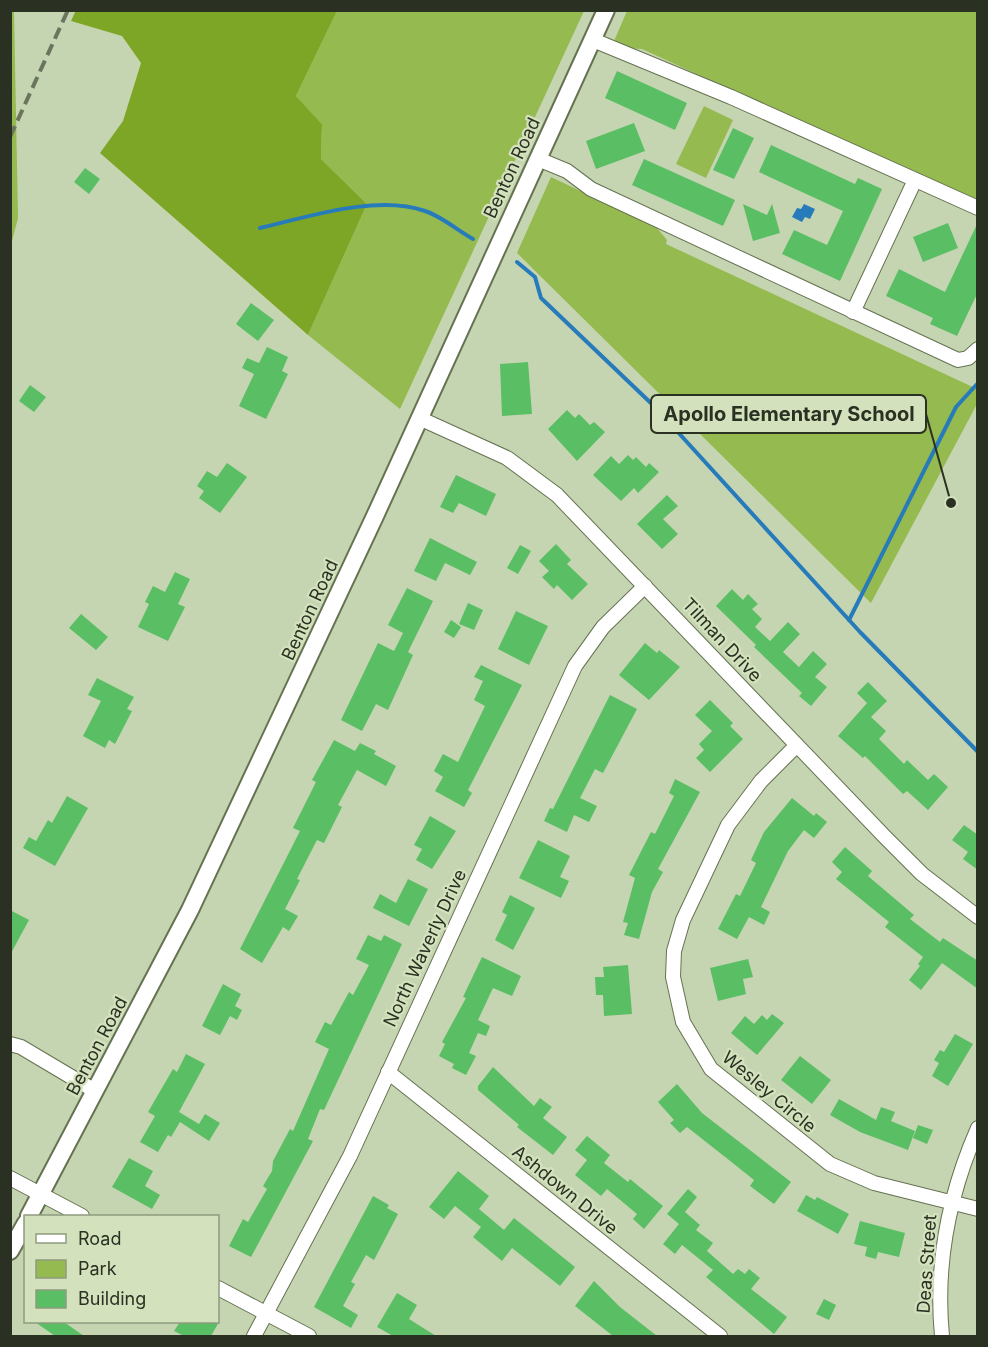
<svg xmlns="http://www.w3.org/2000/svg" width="988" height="1347" viewBox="0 0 988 1347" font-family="Inter,sans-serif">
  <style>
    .green { fill: #95ba4f }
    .forest { fill: #7ea626 }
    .water { fill: #287bba }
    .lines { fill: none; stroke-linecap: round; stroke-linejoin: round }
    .stream { stroke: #287bba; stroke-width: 4 }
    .building { fill: #5abe65 }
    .minor-casing { stroke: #657251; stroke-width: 16 }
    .major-casing { stroke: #657251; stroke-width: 20 }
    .minor { stroke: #fff; stroke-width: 14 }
    .major { stroke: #fff; stroke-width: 16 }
    .rail { stroke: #6b755e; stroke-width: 4; stroke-dasharray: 12 6; stroke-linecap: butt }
    .labels { text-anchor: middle; stroke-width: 4.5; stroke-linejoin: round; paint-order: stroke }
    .street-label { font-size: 18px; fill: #2a3022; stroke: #d3e2bd }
    .leader { fill: none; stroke: #2a3022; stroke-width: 2 }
    .callout-dot { fill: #2a3022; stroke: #d3e2bd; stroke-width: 2 }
    .callout { fill: #d3e2bd; stroke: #2a3022; stroke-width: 2 }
    .callout-label { font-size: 20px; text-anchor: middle; font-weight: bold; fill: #2a3022 }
  </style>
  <rect width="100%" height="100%" fill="#c6d5b1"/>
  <g class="green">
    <polygon points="14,11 18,218 11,245 10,11"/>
    <polygon points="337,11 584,11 400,409 308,335 367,204 321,159 322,124 296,96"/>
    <polygon points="627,11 977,11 977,203 642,49 621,48 614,41"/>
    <polygon points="704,106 733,120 706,178 676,164"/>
    <polygon points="551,177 656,227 667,240 666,244 977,389 977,404 871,603 517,253"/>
  </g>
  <polygon class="forest" points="76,10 337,11 296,96 322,124 321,159 367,204 308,335 100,153 123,121 141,63 122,36 71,21"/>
  <polygon class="water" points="804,204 815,209 810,219 805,217 802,222 792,217 797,208 801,209"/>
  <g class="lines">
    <g class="stream">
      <path d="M 260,228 C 308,217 377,194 425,211 C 441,216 457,230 473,239"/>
      <polyline points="517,262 535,277 541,298 655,407 860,632 978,752"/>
      <polyline points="849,620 956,407 978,383"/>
    </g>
  </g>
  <g class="building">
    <polygon points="617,71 687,103 675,130 605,98"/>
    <polygon points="634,123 645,151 596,169 586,141"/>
    <polygon points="733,128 754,138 734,179 713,170"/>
    <polygon points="771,145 855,184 858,178 882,189 840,281 782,254 794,230 827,245 843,211 759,172"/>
    <polygon points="644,159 735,200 723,226 632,185"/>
    <polygon points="85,168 100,179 89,194 74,182"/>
    <polygon points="743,204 767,215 772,204 780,233 753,241"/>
    <polygon points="978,222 978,292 957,336 930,324 933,318 886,296 899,269 945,292"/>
    <polygon points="948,223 958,248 923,262 913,237"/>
    <polygon points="251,303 274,320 258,341 236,324"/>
    <polygon points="267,347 288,357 282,371 288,374 266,419 239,406 254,374 242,368 247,358 259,363"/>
    <polygon points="528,362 532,414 502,416 500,364"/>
    <polygon points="30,385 46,397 34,412 19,401"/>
    <polygon points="567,410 575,418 579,414 590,425 594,422 605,432 577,461 548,429"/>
    <polygon points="628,455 633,460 636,457 646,467 649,463 659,472 638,493 634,488 621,501 593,475 611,456 619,464"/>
    <polygon points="227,463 247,477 220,513 199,498 204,491 197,486 207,471 217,477"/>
    <polygon points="456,475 496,494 486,516 459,503 453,513 440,507"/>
    <polygon points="667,495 678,506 663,519 678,534 662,549 637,524"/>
    <polygon points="430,538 477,562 470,575 445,563 436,581 414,571"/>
    <polygon points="556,544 571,560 567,564 588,584 572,600 557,585 554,589 542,577 549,571 539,561"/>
    <polygon points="520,545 531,551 518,574 507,568"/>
    <polygon points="175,572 190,579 178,604 185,607 168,641 138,627 149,604 145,602 153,586 165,592"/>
    <polygon points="407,588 433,601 408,652 413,655 388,710 376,704 362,731 341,720 378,643 394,651 403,633 388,625"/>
    <polygon points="732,589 743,600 748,594 758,604 752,609 762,619 755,627 770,641 788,622 800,634 783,652 799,667 813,651 827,664 815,677 827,687 811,706 799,696 802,693 754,647 756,645 716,606"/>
    <polygon points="468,603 483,610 474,630 459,624"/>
    <polygon points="516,611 548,626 529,665 498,649"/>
    <polygon points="81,614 108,637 96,650 69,628"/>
    <polygon points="451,620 461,627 454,638 444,632"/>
    <polygon points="645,643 657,653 659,650 680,667 649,700 619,675"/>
    <polygon points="481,665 522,685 468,790 472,793 464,807 435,791 443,777 434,771 443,754 458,762 485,706 474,700 483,681 474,677"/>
    <polygon points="97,678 134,697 127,709 132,711 115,744 109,740 105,748 83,736 101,701 88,695"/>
    <polygon points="868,682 887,701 871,717 886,731 879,739 904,764 907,760 928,780 934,774 948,787 928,810 907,791 903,794 865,756 863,758 838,736 867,703 857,693"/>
    <polygon points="610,695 637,709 603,773 595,769 580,798 597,806 589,822 574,815 567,832 544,821 550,808 553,809"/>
    <polygon points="710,700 733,723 730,726 743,739 710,772 696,758 704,750 699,744 712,731 695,715"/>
    <polygon points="334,740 355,751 360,743 376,751 374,754 396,766 386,786 357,770 338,805 342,807 324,843 317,840 297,879 300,880 285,909 298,916 289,931 283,927 262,963 240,949 300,831 293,828 316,782 312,780"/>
    <polygon points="675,779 700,792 658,869 663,872 652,892 639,939 624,935 628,923 623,922 635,878 629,875 651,832 655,834 674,796 669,793"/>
    <polygon points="67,796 88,808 55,866 23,848 29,837 36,841 48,820 52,823"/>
    <polygon points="792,798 814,816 816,813 827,822 814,838 804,830 788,851 761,907 770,912 764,925 749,917 737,939 718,929 736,894 740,896 756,863 751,860 764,832"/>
    <polygon points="430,816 456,831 432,869 416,860 422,849 414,845"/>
    <polygon points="964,825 978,835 978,870 963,859 968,852 952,840"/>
    <polygon points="538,840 570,856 560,877 569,881 561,898 519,878"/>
    <polygon points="845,847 872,871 868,876 914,915 910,919 940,942 943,938 978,961 978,989 942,963 921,990 909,980 920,966 918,964 923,957 885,927 889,922 836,879 842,872 832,862"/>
    <polygon points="408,879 428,889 409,926 373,908 380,894 396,903"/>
    <polygon points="510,895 535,908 513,950 495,940 507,915 502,912"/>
    <polygon points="10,910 29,920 10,955"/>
    <polygon points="368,935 381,941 384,935 402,944 324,1110 320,1109 308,1139 313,1141 251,1257 229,1246 243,1219 248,1222 267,1189 263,1186 272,1171 273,1161 290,1129 293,1131 329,1049 315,1042 325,1022 331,1025 349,992 353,995 369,965 356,959"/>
    <polygon points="482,957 521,976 512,996 493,988 478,1020 490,1026 486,1036 478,1033 469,1053 476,1056 466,1075 452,1068 454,1064 439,1056 445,1044 442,1042 466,998 463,997"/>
    <polygon points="748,959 753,977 743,979 746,994 718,1001 710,968"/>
    <polygon points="628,965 632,1014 604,1016 603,995 596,995 595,977 604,977 603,967"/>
    <polygon points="223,984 241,994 235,1006 242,1010 237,1020 230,1016 220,1035 202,1026"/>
    <polygon points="772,1014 784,1023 757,1055 731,1033 745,1016 754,1024 762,1015 767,1020"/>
    <polygon points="955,1034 973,1044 948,1086 932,1076 939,1063 934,1060 940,1050 944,1052"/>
    <polygon points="186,1054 205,1064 179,1112 199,1124 205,1114 220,1123 209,1141 180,1122 171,1137 168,1135 158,1152 140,1142 155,1116 148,1112 173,1069 177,1072"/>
    <polygon points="800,1056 831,1080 812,1104 781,1080"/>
    <polygon points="493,1067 534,1106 540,1098 552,1107 543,1118 567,1137 553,1155 517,1127 519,1125 478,1090 478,1086"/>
    <polygon points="677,1084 702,1113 791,1182 774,1204 750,1186 754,1180 734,1164 687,1127 680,1133 670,1123 674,1120 658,1102"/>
    <polygon points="839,1099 876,1120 881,1107 895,1112 891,1121 915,1131 908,1150 860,1132 830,1115"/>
    <polygon points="918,1125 933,1130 927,1144 913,1138"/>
    <polygon points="587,1136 610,1155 604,1163 628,1182 630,1179 663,1206 644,1229 633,1219 637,1214 607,1189 601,1196 575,1175 587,1160 575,1150"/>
    <polygon points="129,1158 153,1171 145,1186 160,1195 152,1209 112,1187"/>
    <polygon points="458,1171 489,1196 479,1209 504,1230 514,1218 575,1267 560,1286 512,1248 502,1261 473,1237 481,1227 455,1206 444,1219 429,1207"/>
    <polygon points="688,1189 697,1197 685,1212 700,1225 696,1230 713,1243 707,1251 733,1274 738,1269 745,1274 749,1269 760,1278 751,1289 787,1317 774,1334 706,1277 713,1270 682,1245 675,1254 663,1244 679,1224 667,1214"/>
    <polygon points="806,1195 815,1200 817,1197 849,1214 838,1234 797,1211"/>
    <polygon points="373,1196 389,1205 387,1208 398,1214 374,1260 366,1255 351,1282 355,1284 343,1306 358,1315 351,1328 314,1307"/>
    <polygon points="860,1221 905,1233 899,1257 878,1252 876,1259 865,1256 867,1247 854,1244"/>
    <polygon points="594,1281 620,1307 657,1336 613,1336 575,1306"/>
    <polygon points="397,1293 417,1305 409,1319 436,1336 393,1336 377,1327"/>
    <polygon points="824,1299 836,1305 829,1320 816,1314"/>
    <polygon points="35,1322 64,1322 84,1336 55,1336"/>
    <polygon points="180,1322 219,1322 211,1336 184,1336 174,1331"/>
  </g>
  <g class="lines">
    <g class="minor-casing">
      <g id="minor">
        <polyline points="593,40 731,97 978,208"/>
        <polyline points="538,159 567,171 591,189 958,360 968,358 978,349"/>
        <polyline points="853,312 915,180"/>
        <polyline points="419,418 507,458 557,495 885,837 922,874 978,917"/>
        <polyline points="796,746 761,781 728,825 683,920 674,951 673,977 683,1022 711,1069 830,1164 874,1183 978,1209"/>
        <polyline points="10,1044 21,1047 95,1091"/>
        <polyline points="388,1072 720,1336"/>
        <polyline points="10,1178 82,1216"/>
        <polyline points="218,1288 309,1336"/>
        <polyline points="254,1336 350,1156 575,666 603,627 645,586"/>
        <path d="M 942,1336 C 935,1264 949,1194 978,1128"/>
      </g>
    </g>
    <g class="major-casing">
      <g id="major">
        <polyline points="29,1216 190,910 375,516 606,10"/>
        <polyline points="10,1251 26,1223"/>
      </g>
    </g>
    <use href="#minor" class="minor"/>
    <use href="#major" class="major"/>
    <polyline class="rail" points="10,137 68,10"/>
  </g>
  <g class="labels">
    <g class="street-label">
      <text transform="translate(512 168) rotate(-65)" y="6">Benton Road</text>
      <text transform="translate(310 610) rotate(-65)" y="6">Benton Road</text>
      <text transform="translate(722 640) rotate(47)" y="6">Tilman Drive</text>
      <text transform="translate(425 948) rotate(-65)" y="6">North Waverly Drive</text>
      <text transform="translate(97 1046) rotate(-62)" y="6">Benton Road</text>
      <text transform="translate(769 1092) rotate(40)" y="6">Wesley Circle</text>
      <text transform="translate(565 1190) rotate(39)" y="6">Ashdown Drive</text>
      <text transform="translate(927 1264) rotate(-86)" y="6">Deas Street</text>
    </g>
  </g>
  <path class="leader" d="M951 503L926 414"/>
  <circle class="callout-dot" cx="951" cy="503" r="6"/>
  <rect class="callout" x="651" y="395" width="275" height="38" rx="6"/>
  <g class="callout-label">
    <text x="789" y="421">Apollo Elementary School</text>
  </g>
  <rect width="988" height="1347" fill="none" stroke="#2a3022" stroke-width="24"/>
  <rect x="24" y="1215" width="195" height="108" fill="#d3e2bd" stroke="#8f9b7f" stroke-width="1.5"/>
  <rect x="36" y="1234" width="30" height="9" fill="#ffffff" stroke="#8f9b7f" stroke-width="1.5"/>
  <text x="78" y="1245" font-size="18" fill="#2a3022">Road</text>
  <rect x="36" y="1260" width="30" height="18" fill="#95ba4f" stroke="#8f9b7f" stroke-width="1.5"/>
  <text x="78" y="1275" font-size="18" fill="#2a3022">Park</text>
  <rect x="36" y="1290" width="30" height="18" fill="#5abe65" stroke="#8f9b7f" stroke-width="1.5"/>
  <text x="78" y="1305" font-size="18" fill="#2a3022">Building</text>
</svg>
